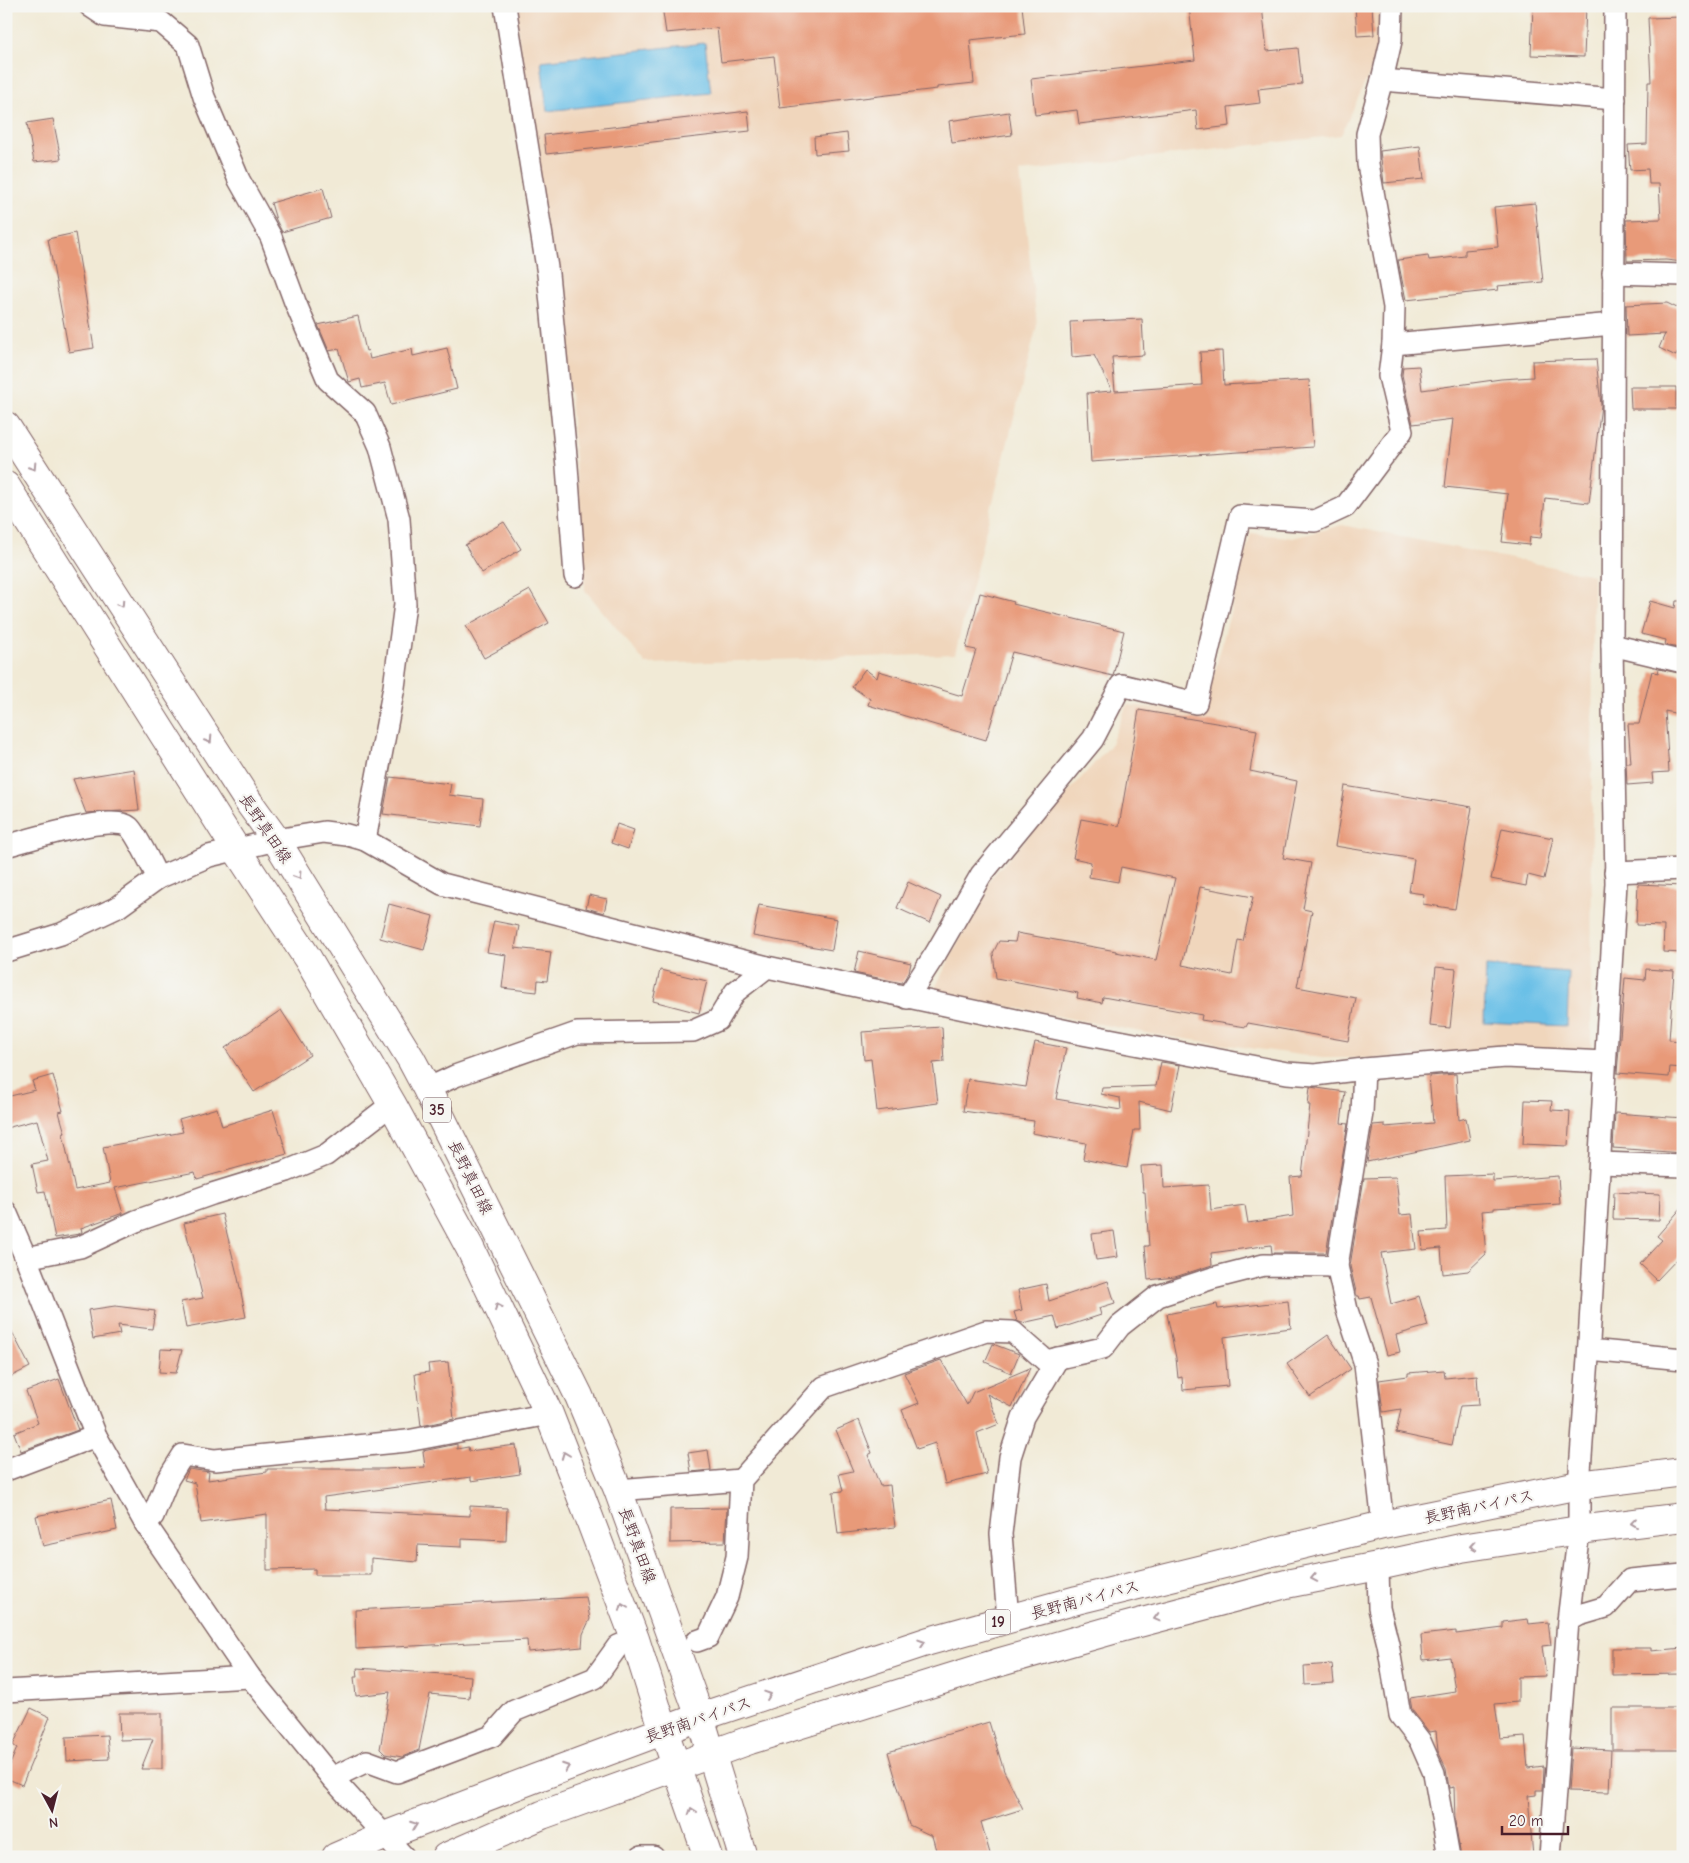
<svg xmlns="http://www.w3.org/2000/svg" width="1689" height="1863" viewBox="0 0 1689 1863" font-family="'Comic Neue','Klee One',sans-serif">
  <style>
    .built { fill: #f0d6bc }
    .water { fill: #6ac0e7; stroke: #5a7089 }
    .building { fill: #e89a79; fill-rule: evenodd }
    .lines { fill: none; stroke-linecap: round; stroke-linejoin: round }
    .minor-casing { stroke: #846667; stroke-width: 24 }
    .major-casing { stroke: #846667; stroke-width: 30 }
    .highway-casing { stroke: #846667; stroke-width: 30 }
    .minor { stroke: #fff; stroke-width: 21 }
    .major { stroke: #fff; stroke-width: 28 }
    .highway { stroke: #fff; stroke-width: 28 }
    .oneway { stroke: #ae9aa0 }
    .labels { text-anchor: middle; stroke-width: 4.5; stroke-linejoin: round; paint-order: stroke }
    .shield { fill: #f6f6f2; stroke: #7e6067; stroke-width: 1 }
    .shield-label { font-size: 15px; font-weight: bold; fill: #4a1f2b }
    .street-label { font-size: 16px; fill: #4a1f2b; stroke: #f6f6f2 }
  </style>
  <rect width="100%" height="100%" fill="#f6f6f2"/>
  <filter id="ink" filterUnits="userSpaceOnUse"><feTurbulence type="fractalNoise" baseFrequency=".02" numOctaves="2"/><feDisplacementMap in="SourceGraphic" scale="10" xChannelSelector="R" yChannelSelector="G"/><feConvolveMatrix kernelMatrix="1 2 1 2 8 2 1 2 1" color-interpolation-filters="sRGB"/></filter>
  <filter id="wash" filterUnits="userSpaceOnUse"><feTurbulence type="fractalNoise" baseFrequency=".0096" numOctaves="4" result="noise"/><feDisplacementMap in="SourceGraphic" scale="20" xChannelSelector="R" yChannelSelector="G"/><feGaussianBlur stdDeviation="1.12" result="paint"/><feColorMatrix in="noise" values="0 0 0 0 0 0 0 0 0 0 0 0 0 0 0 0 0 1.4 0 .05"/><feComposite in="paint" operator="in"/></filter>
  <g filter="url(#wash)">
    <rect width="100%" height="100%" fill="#f1ead6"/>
    <g class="built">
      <polygon points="514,6 1380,6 1383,44 1341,135 1020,172 1037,325 955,654 646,664 585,590 570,394"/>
      <polygon points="1342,525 1593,575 1591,1050 1372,1058 1322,1058 1157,1035 933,992 990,879 1110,746 1127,705 1204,713 1251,533 1293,538"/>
    </g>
    <g class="water">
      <polygon points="705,43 711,93 547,111 541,61"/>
      <polygon points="1486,966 1569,972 1567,1026 1484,1022"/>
    </g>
    <g id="blocks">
      <g class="building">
        <polygon points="662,6 927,6 928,10 961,6 1022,6 1025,34 970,40 974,83 937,87 937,89 780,108 774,56 721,62 717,28 666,33"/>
        <polygon points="1189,6 1262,6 1267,51 1298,48 1302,84 1258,89 1260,103 1228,107 1230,126 1198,130 1196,110 1079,124 1077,110 1035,115 1031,79 1195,60"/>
        <polygon points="1355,6 1372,6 1374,35 1357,36"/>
        <polygon points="1533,6 1586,6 1584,57 1531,55"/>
        <polygon points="1683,17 1683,262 1666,260 1627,261 1626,220 1661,219 1659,184 1649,184 1648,169 1630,170 1628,145 1647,144 1648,82 1651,82 1648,18"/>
        <polygon points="748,111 750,131 546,154 544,135"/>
        <polygon points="1009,112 1012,135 952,143 949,121"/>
        <polygon points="53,119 61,159 34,162 27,123"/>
        <polygon points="847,133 849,151 815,154 814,137"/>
        <polygon points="1420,146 1424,179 1384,183 1380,151"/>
        <polygon points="323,188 331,218 282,232 276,220 271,203"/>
        <polygon points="1535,203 1543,282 1497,286 1498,290 1406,300 1398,260 1428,256 1429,260 1465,256 1465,250 1498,247 1494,207"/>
        <polygon points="75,233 94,348 69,352 48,239"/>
        <polygon points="1683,294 1683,341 1676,356 1659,348 1665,334 1627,336 1626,305 1667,303 1677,308"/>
        <polygon points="358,316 366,351 368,350 370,359 412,349 413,356 447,348 457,389 391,405 385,383 362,388 360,379 349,382 339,349 329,351 318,325"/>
        <polygon points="1142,319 1144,355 1112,357 1115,391 1202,385 1200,352 1222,351 1224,385 1309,380 1313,447 1091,462 1087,393 1112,391 1094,355 1072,357 1070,322"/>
        <polygon points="1596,359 1601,405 1589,503 1545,498 1541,538 1530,537 1529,545 1502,542 1508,494 1445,487 1453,419 1413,424 1402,375 1403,367 1419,366 1422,390 1501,379 1533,377 1532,361"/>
        <polygon points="1630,387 1676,387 1676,409 1631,409"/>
        <polygon points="504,522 521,549 482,573 465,545"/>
        <polygon points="530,590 549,623 484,658 466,626"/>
        <polygon points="980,593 1014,602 1013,604 1124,631 1113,676 1012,652 986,740 868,705 870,699 852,687 865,669 877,678 879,671 962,696 976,650 966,648"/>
        <polygon points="1650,601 1675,608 1676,601 1683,601 1683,649 1665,645 1666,640 1641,634"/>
        <polygon points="1659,669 1683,674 1683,715 1665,711 1669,772 1652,773 1653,783 1627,785 1626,763 1631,763 1628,724 1639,724 1652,671 1658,673"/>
        <path d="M 1139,710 L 1257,730 L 1250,771 L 1297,781 L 1283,858 L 1311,863 L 1303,909 L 1312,911 L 1297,987 L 1356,998 L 1348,1041 L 1248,1023 L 1246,1027 L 1201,1020 L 1202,1015 L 1103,997 L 1102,1003 L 1077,998 L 1078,993 L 996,978 L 993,953 L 999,941 L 1015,942 L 1017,933 L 1116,951 L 1116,952 L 1156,960 L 1175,878 L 1121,867 L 1118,882 L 1089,877 L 1091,862 L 1073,858 L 1081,819 L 1119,826 ZM 1200,887 L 1253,897 L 1243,941 L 1238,940 L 1232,975 L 1182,965 Z"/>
        <polygon points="134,769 139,810 86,813 73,779"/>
        <polygon points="390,777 451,784 449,795 483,799 480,826 383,814"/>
        <polygon points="1345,786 1472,807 1455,909 1423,904 1424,894 1409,892 1414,859 1335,846"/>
        <polygon points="617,824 634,830 628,849 611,843"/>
        <polygon points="1502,828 1553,838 1544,879 1528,875 1526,886 1491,879"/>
        <polygon points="908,882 941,897 930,923 897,908"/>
        <polygon points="1638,884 1683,886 1683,953 1663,952 1664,926 1636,925"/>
        <polygon points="589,895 607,899 604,913 586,908"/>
        <polygon points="389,904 433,916 424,950 380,938"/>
        <polygon points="759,905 837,919 832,950 753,936"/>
        <polygon points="494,921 519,926 515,948 551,952 547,981 538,980 537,992 502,988 506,955 487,952"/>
        <polygon points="859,951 911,963 909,972 902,983 854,973"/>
        <polygon points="1436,967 1456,969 1450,1028 1430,1026"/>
        <polygon points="1646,969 1674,971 1669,1040 1683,1041 1683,1068 1670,1067 1669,1077 1617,1073 1625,978 1645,980"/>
        <polygon points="660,970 707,981 699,1013 653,1001"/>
        <polygon points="281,1010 310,1055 254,1092 225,1048"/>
        <polygon points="942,1027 944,1062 933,1063 938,1103 877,1111 871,1059 864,1060 862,1032"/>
        <polygon points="1035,1042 1066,1048 1056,1099 1121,1110 1120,1098 1101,1094 1102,1088 1156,1086 1161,1062 1180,1065 1171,1110 1139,1102 1140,1130 1134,1130 1127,1168 1083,1159 1086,1143 1032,1133 1034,1121 963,1111 968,1079 1026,1087"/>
        <polygon points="1456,1074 1459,1120 1466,1118 1470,1140 1367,1162 1373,1125 1385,1124 1385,1127 1433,1123 1429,1076"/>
        <polygon points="53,1075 63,1111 59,1112 65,1133 63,1134 75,1190 110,1183 103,1147 183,1132 179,1119 217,1108 222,1126 273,1110 287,1154 197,1179 195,1172 115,1188 123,1213 81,1228 82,1232 79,1234 55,1238 45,1191 38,1192 32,1164 48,1161 37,1120 6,1128 6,1097 35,1090 32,1081"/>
        <polygon points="1310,1087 1345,1092 1341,1123 1348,1124 1326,1253 1272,1253 1271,1245 1211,1253 1212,1265 1175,1277 1148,1280 1145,1246 1149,1246 1145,1192 1143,1192 1141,1166 1163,1165 1164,1188 1209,1185 1211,1210 1245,1205 1248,1223 1293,1216 1290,1177 1302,1176 1310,1105 1308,1105"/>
        <polygon points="1525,1100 1552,1101 1551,1110 1570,1111 1568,1146 1523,1144"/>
        <polygon points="1615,1113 1683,1118 1683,1153 1613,1148"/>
        <polygon points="1493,1174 1493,1181 1558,1176 1560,1204 1494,1208 1494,1210 1482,1211 1486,1254 1468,1271 1443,1274 1441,1248 1423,1250 1421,1232 1447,1230 1445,1176"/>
        <polygon points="1396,1177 1400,1215 1412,1214 1416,1249 1381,1253 1391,1304 1419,1296 1428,1326 1396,1335 1400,1352 1387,1355 1371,1297 1360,1299 1359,1296 1357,1296 1350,1266 1364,1178"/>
        <polygon points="1614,1192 1660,1194 1659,1220 1613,1219"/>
        <polygon points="1683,1206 1683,1258 1680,1256 1657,1280 1640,1264 1662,1240 1657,1236"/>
        <polygon points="222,1214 238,1278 246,1317 186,1328 181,1302 203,1298 184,1223"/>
        <polygon points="1114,1231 1118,1257 1096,1260 1092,1234"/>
        <polygon points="1108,1281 1115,1303 1099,1308 1101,1315 1058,1329 1054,1316 1022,1323 1017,1321 1014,1312 1022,1310 1018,1290 1046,1284 1049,1301"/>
        <polygon points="1288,1301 1291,1328 1224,1337 1228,1386 1183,1390 1182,1377 1178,1378 1176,1358 1167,1314 1217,1304 1218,1309"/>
        <polygon points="115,1306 155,1311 152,1329 118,1325 120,1334 93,1339 88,1310"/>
        <polygon points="6,1320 30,1367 6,1379"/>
        <polygon points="1328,1335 1351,1369 1310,1397 1287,1364"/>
        <polygon points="993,1344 1019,1354 1011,1373 985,1362"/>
        <polygon points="161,1349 182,1350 176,1373 159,1372"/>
        <polygon points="941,1360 967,1405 973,1392 1030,1368 1012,1407 987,1394 999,1424 977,1433 987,1474 945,1484 935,1443 917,1449 902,1410 919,1403 904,1373"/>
        <polygon points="448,1362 454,1419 421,1426 415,1374 429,1372 428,1364"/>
        <polygon points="1444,1370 1445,1378 1477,1375 1479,1405 1460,1406 1452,1445 1396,1433 1401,1409 1383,1412 1379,1380 1408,1376 1408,1373"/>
        <polygon points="59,1379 78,1430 21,1451 14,1433 38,1423 26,1391"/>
        <polygon points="859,1420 872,1453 868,1455 880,1486 890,1485 895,1527 838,1534 833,1492 843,1491 839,1474 853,1471 836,1430"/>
        <polygon points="457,1444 457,1449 468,1447 469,1451 516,1445 520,1474 471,1481 471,1477 324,1497 325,1509 470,1516 470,1506 507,1508 506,1541 462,1539 462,1547 418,1545 417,1562 371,1558 371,1575 315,1575 315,1569 267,1570 267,1514 201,1523 195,1483 184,1480 189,1469 209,1472 208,1480 267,1472 267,1469 386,1469 425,1467 423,1451"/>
        <polygon points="708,1450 711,1470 691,1472 688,1453"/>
        <polygon points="111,1500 117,1530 43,1546 36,1516"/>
        <polygon points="727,1508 725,1542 670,1543 670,1509"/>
        <polygon points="586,1597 590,1619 583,1634 582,1647 528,1652 527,1640 356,1649 355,1610"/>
        <polygon points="1528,1619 1529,1624 1548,1622 1551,1645 1542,1646 1546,1676 1518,1677 1518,1702 1495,1704 1500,1739 1525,1737 1528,1768 1544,1766 1543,1790 1536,1790 1536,1795 1528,1796 1533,1857 1461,1857 1455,1822 1454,1787 1449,1788 1446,1768 1438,1751 1436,1731 1429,1732 1412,1710 1410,1698 1455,1691 1450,1657 1423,1660 1421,1635 1456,1631 1456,1634 1503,1628 1503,1622"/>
        <polygon points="1612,1648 1651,1648 1651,1651 1683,1648 1683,1674 1612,1675"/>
        <polygon points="1332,1664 1334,1683 1305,1685 1304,1666"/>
        <polygon points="357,1668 471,1676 469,1698 430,1694 419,1750 402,1757 385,1754 380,1749 390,1692 356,1696 354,1677 358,1677"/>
        <polygon points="31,1708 50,1717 22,1785 6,1778 6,1774 17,1748 13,1745"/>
        <rect x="1612" y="1708" width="71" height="42"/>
        <polygon points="119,1713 162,1713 162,1769 141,1769 153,1739 120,1740"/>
        <polygon points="989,1722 1004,1771 1023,1809 981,1822 991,1857 938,1857 932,1836 909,1825 888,1752"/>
        <polygon points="107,1735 109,1759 67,1761 66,1737"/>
        <polygon points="1571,1748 1611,1750 1609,1792 1568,1791"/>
      </g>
    </g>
  </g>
  <g filter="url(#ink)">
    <use href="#blocks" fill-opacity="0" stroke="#846667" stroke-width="1"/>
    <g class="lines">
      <g class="minor-casing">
        <g id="minor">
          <polyline points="90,6 105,16 161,22 188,45 204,97 239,180 271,237 295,302 328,380 365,413 380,447 399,519 405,604 394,687 365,840"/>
          <polyline points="505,6 548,274 567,466 575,576"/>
          <polyline points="1392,6 1391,41 1382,80 1615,99"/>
          <polyline points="1382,80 1367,134 1368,164 1394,307 1393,344"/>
          <polyline points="1613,273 1683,275"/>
          <polyline points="1612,645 1683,662"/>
          <path d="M 6,846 C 27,840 114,813 129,827 C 137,834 152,867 158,878"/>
          <polyline points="1615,872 1683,869"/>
          <polyline points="6,951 61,934 118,907 158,878 209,856 276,840 324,832 347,835 365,840 442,884 767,967 1077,1033 1287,1073 1315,1075 1364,1069 1505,1057 1605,1062"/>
          <polyline points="907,998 936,953 981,875 1093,739 1121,685 1196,703 1240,516 1315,521 1345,507 1402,431 1389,376 1393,344 1613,324"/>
          <polyline points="1364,1069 1362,1113 1337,1266 1347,1310 1365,1364 1383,1525"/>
          <polyline points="427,1089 455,1076 577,1033 693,1031 718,1020 735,992 767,967"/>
          <polyline points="1600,1163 1683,1166"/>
          <polyline points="6,1212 26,1258 96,1436 145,1523 250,1677 332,1778 404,1857"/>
          <polyline points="26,1258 80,1247 136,1221 212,1194 287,1171 326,1155 392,1104"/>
          <polyline points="1589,1350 1683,1359"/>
          <polyline points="6,1470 96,1436"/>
          <polyline points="618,1490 741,1480"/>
          <polyline points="145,1523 153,1516 168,1479 183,1455 215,1460 407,1441 549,1414"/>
          <polyline points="1378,1566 1379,1608 1388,1644 1400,1715 1420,1741 1434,1773 1449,1857"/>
          <polyline points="1008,1619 1001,1534 1010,1457 1023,1417 1058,1358"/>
          <polyline points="1568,1621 1579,1615 1606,1607 1630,1580 1683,1575"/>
          <polyline points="697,1641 708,1637 727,1597 737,1557 741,1480 824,1387 986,1331 1013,1332 1046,1361 1103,1348 1120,1326 1158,1296 1213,1278 1264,1265 1337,1266"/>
          <polyline points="6,1691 250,1677"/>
          <polyline points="332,1778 367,1761 397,1772 492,1736 514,1711 595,1678 618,1646 635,1639"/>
          <polyline points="641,1857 653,1857"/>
          <polyline points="1550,1857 1568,1621 1579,1530 1579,1485 1588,1358 1616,883 1612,645 1615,6"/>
        </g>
      </g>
      <g class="major-casing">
        <g id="major">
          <polyline points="6,426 250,804 276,840 411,1059 427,1089 579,1396 618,1490 700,1717 743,1857"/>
          <polyline points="6,486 236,849 308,959 392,1104 470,1248 549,1414 581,1496 635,1639 664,1731 708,1857"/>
        </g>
      </g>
      <g class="highway-casing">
        <g id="highway">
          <polyline points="336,1857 384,1836 536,1778 700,1717 929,1641 1077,1600 1383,1525 1579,1485 1683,1472"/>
          <polyline points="446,1857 542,1815 750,1740 997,1663 1116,1629 1286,1584 1378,1566 1461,1548 1579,1530 1683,1517"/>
        </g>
      </g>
      <use href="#minor" class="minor"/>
      <use href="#major" class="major"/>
      <use href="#highway" class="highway"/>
    </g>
    <defs><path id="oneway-chevron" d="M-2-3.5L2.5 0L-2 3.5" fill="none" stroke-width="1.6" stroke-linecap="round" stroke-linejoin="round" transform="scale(1.25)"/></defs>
    <g class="oneway">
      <use href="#oneway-chevron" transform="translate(33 467) rotate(57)"/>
      <use href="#oneway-chevron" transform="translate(121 604) rotate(57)"/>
      <use href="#oneway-chevron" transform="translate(209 740) rotate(57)"/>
      <use href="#oneway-chevron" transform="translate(298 876) rotate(58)"/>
      <use href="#oneway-chevron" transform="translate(498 1307) rotate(-115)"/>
      <use href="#oneway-chevron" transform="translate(565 1455) rotate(-111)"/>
      <use href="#oneway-chevron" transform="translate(1634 1523) rotate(173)"/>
      <use href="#oneway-chevron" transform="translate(1473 1546) rotate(171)"/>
      <use href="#oneway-chevron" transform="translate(1314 1578) rotate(169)"/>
      <use href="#oneway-chevron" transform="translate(623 1607) rotate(-111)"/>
      <use href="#oneway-chevron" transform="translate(1157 1618) rotate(165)"/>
      <use href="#oneway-chevron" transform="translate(922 1643) rotate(-18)"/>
      <use href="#oneway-chevron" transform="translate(768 1695) rotate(-19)"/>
      <use href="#oneway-chevron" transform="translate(566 1767) rotate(-20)"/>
      <use href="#oneway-chevron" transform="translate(692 1811) rotate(-109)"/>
      <use href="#oneway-chevron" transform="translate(414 1825) rotate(-21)"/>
    </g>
  </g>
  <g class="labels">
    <g class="shield">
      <rect x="423" y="1097.5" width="28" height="25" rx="4"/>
      <rect x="985.5" y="1609.5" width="25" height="25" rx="4"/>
    </g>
    <g class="shield-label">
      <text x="437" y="1115">35</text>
      <text x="998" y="1627">19</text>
    </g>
    <g class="street-label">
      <text transform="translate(266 828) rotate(56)" y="6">長野真田線</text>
      <text transform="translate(471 1177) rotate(64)" y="6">長野真田線</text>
      <text transform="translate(1479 1506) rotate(-12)" y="6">長野南バイパス</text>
      <text transform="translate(638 1545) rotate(70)" y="6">長野真田線</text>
      <text transform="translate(1085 1599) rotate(-15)" y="6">長野南バイパス</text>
      <text transform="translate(698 1719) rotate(-19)" y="6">長野南バイパス</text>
    </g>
  </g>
  <rect width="1689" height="1863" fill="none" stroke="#f6f6f2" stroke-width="25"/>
  <g transform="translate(52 1810) rotate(173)" stroke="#f6f6f2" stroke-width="4" paint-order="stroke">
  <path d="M0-4L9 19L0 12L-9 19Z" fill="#4a1f2b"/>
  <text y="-8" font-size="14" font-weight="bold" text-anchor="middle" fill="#4a1f2b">N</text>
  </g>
  <path d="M1502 1826v8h66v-8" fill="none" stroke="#4a1f2b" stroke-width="2.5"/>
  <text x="1509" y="1826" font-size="15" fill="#4a1f2b" stroke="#f6f6f2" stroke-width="4" paint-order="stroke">20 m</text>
</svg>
